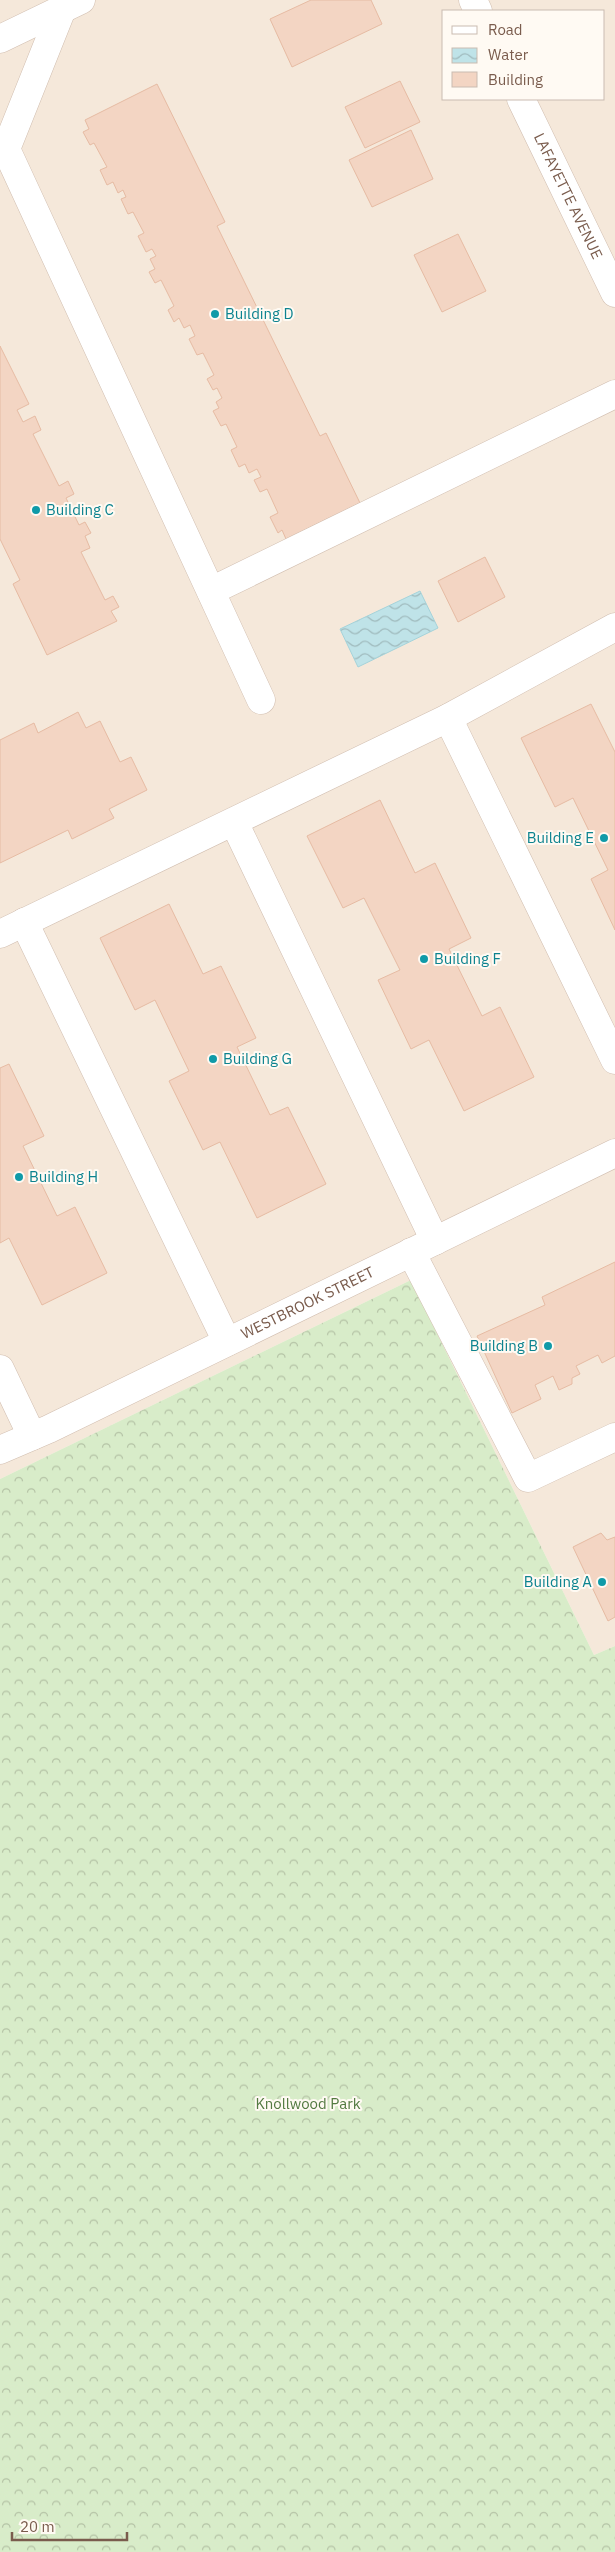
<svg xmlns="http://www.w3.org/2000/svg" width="615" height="2552" viewBox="0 0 615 2552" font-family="'IBM Plex Sans',sans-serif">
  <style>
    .residential { fill: #f5e8da; fill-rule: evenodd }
    .forest { fill: url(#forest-crowns) }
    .water { fill: url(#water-waves); stroke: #a5d3da }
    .building { fill: #f3d5c3; stroke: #e6bba3 }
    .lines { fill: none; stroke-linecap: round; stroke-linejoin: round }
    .minor-casing { stroke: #d1beb0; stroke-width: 29 }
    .minor { stroke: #fff; stroke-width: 28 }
    .culture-dot { fill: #0f9aa8; stroke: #fffaf3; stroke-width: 2 }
    .labels { text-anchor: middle; stroke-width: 4; stroke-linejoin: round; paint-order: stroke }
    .street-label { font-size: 15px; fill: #7a5c4d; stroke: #fffaf3 }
    .culture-label { font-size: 15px; fill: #0d838f; stroke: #fffaf3; text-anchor: start }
    .park-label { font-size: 15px; fill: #537a41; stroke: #fffaf3 }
  </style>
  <defs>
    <pattern id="forest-crowns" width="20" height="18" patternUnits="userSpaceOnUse" patternTransform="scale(1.25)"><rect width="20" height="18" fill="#d8ecc9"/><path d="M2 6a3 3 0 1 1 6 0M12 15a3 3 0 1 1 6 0" fill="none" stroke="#b4c2a5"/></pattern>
    <pattern id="water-waves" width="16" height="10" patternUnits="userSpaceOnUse" patternTransform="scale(1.25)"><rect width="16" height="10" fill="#bfe3e8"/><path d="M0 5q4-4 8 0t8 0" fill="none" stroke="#a0bbbe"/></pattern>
  </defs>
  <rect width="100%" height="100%" fill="#fdf6ec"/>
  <path class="residential" d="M 0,0 L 615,0 L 615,1646 L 594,1655 L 411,1280 L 0,1479 ZM 444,11 L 604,11 L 604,99 L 444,99 Z"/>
  <polygon class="forest" points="411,1280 594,1655 615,1646 615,2552 0,2552 0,1479"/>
  <polygon class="water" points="420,591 438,628 358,667 340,629"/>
  <g class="building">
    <polygon points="311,0 371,0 382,24 292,67 270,19"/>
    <polygon points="400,81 420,122 365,148 345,107"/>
    <polygon points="157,84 225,222 217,226 320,436 326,433 360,503 286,539 282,530 278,533 270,517 278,513 267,489 260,492 254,480 261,477 257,469 249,473 245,464 239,467 231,450 237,447 226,424 221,426 213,411 219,408 216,402 222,398 217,388 213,390 207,379 214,375 203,353 197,355 189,339 195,336 190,325 184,328 179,318 174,322 168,310 174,306 161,280 155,283 149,272 155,269 150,259 156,256 152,249 146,252 138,236 144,233 133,212 128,214 121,199 126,197 123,190 118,193 113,182 107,185 100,170 107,167 94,143 90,145 83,132 89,129 85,120"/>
    <polygon points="411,130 433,179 372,207 349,160"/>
    <polygon points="458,234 486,291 442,312 414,255"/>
    <polygon points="0,346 29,404 17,410 23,422 35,416 41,430 33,434 59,486 68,481 74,494 66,498 79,525 85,522 91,533 85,536 90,548 81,552 105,600 113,596 119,607 111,611 117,621 47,655 13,584 20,580 0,539"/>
    <polygon points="485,557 505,597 458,622 438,581"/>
    <polygon points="591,704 615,752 615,930 591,879 608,870 573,798 555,807 521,738"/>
    <polygon points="78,712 86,728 100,721 120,762 131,757 147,790 109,809 114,818 72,839 68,830 0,863 0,740 34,723 38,733"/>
    <polygon points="380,800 415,873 435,863 471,938 449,949 482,1016 500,1007 534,1077 464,1111 429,1040 411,1049 378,980 400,970 364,898 343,908 307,836"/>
    <polygon points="169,904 203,974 221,966 256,1038 237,1047 270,1115 288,1107 326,1184 257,1218 220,1142 203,1150 169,1081 189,1071 155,1000 135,1010 100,938"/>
    <polygon points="9,1064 44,1136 23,1146 57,1216 75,1207 107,1273 42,1305 9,1238 0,1243 0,1068"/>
    <polygon points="615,1262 615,1356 602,1363 598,1355 576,1366 580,1374 572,1378 572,1384 559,1390 553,1376 535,1385 541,1399 512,1413 477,1336 545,1305 542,1297"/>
    <polygon points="601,1533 607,1540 615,1537 615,1617 608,1621 573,1547"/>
  </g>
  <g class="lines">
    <g class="minor-casing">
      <g id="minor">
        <polyline points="473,0 478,11"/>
        <polyline points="62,9 6,149 261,700"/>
        <polyline points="0,39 81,0"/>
        <path id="s1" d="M 521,99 L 615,293"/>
        <polyline points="211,591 615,394"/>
        <polyline points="448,718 615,1060"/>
        <polyline points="234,822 435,1241"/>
        <polyline points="24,922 227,1342"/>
        <polyline points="0,934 448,718 615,627"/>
        <polyline points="411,1252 528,1478 615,1437"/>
        <polyline points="0,1369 32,1436"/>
        <path id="s2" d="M 0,1450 L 49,1429 L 615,1153"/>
      </g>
    </g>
    <use href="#minor" class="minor"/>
  </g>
  <g class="culture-dot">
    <circle cx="215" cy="314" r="5"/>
    <circle cx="36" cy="510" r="5"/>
    <circle cx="604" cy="838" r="5"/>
    <circle cx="424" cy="959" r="5"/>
    <circle cx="213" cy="1059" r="5"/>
    <circle cx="19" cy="1177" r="5"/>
    <circle cx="548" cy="1346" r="5"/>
    <circle cx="602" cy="1582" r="5"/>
  </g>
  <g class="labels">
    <g class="street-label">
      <text dy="5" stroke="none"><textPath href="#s1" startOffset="108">LAFAYETTE AVENUE</textPath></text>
      <text dy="5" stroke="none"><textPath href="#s2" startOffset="341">WESTBROOK STREET</textPath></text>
    </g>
    <g class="culture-label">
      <text x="225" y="319">Building D</text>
      <text x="46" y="515">Building C</text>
      <text x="594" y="843" text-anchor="end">Building E</text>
      <text x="434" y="964">Building F</text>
      <text x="223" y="1064">Building G</text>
      <text x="29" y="1182">Building H</text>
      <text x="538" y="1351" text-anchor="end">Building B</text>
      <text x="592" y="1587" text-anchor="end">Building A</text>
    </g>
    <g class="park-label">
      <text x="308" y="2109">Knollwood Park</text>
    </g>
  </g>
  <rect x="442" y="10" width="162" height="90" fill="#fffaf3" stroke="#cabbb1"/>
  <rect x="452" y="26" width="25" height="8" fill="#ffffff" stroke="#cabbb1"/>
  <text x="488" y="35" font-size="15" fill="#7a5c4d">Road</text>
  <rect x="452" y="48" width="25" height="15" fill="url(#water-waves)" stroke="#cabbb1"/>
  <text x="488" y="60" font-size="15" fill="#7a5c4d">Water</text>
  <rect x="452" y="72" width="25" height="15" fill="#f3d5c3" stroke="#cabbb1"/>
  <text x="488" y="85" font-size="15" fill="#7a5c4d">Building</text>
  <path d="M12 2532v8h115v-8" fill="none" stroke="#7a5c4d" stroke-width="2.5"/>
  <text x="20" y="2532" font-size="15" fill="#7a5c4d" stroke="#fffaf3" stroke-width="4" paint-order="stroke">20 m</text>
</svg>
